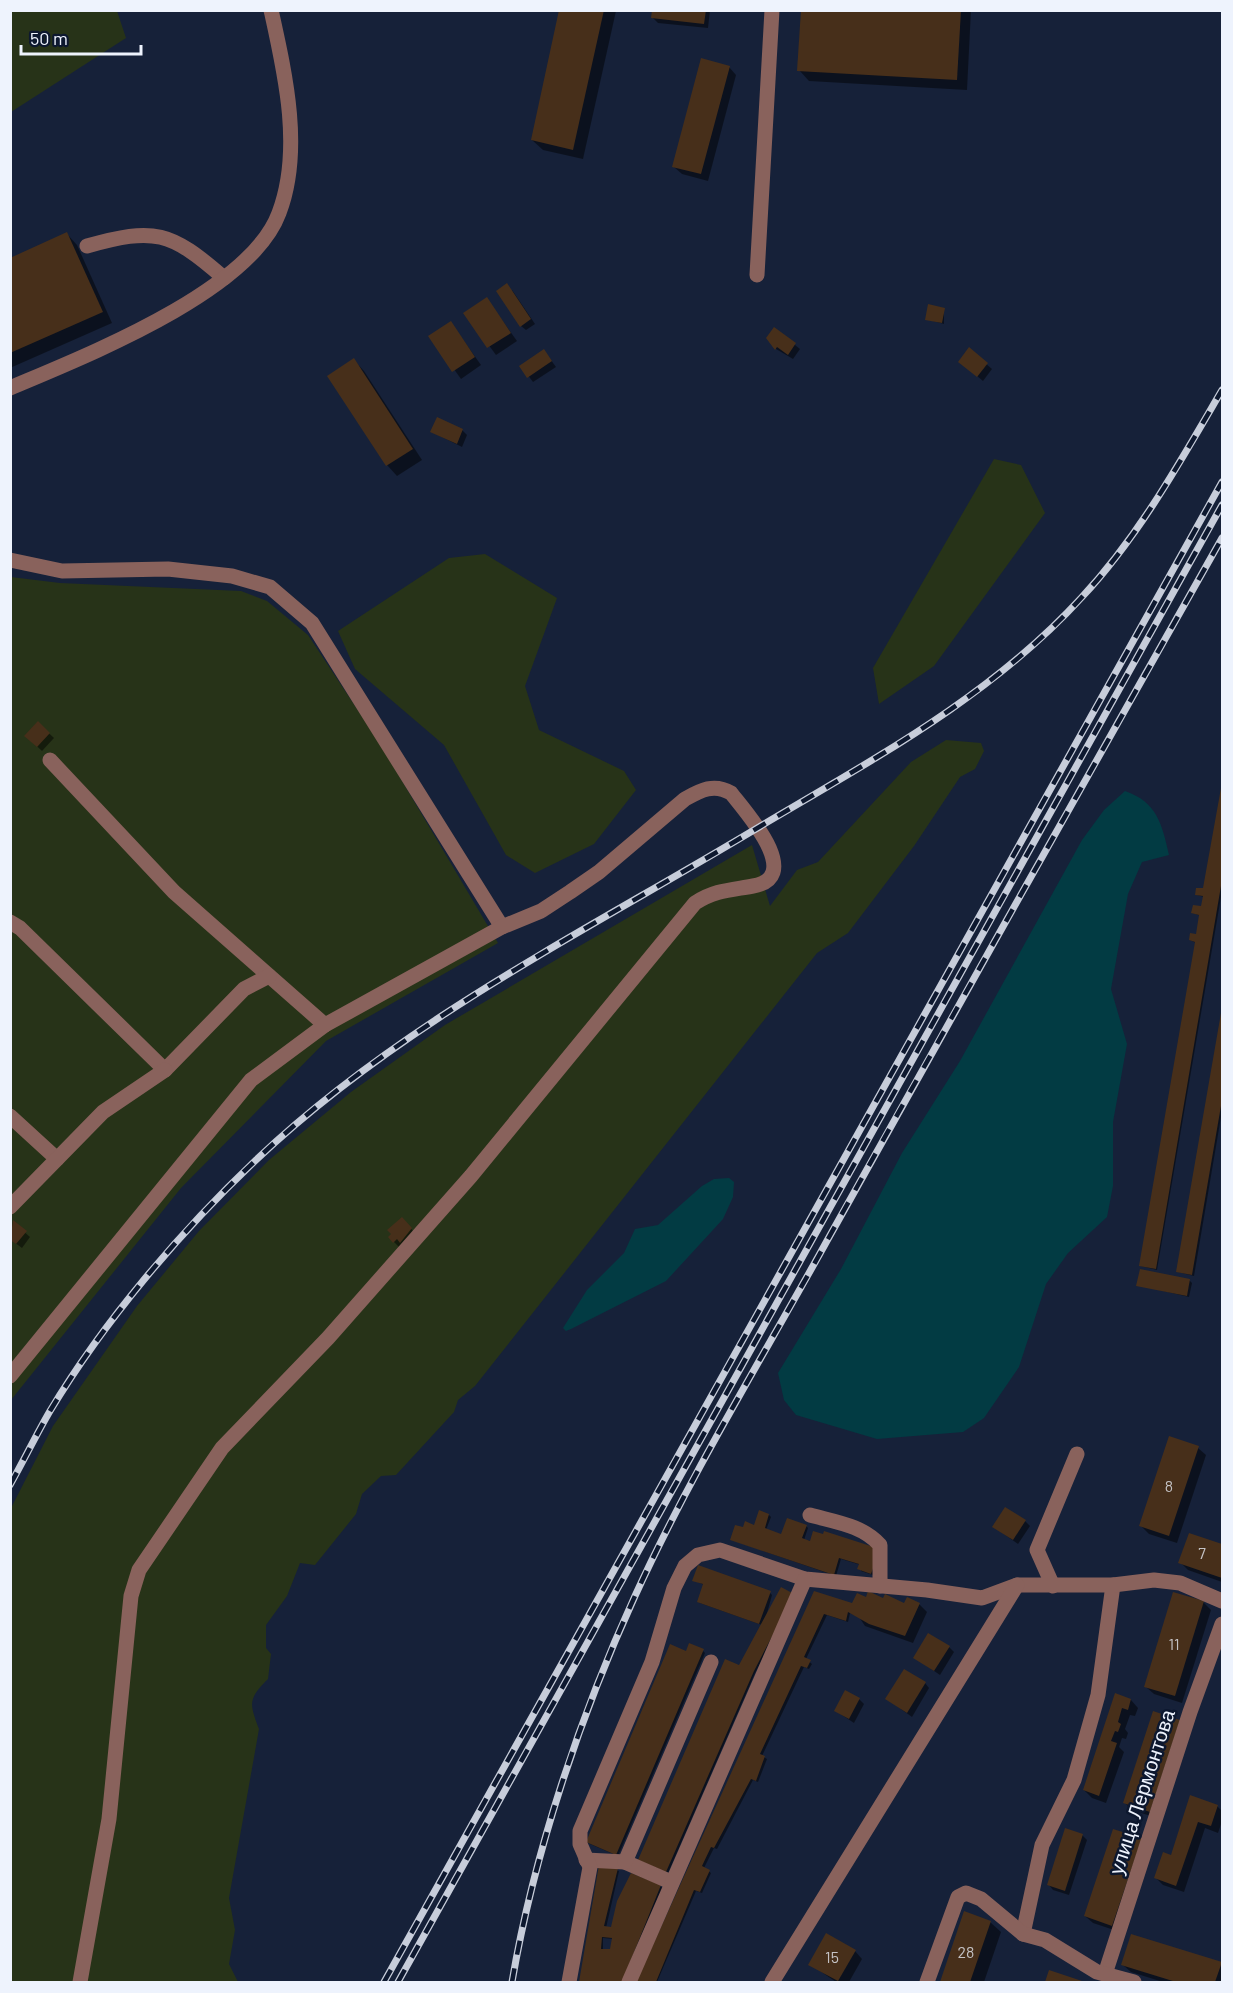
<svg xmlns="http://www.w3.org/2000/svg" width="1233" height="1993" viewBox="0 0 1233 1993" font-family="Barlow,sans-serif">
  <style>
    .green { fill: #273318 }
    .water { fill: #023b43 }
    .shadow { fill: #0007; fill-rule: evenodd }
    .building { fill: #472f1a; fill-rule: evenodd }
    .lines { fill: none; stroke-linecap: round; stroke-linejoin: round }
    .minor { stroke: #89625c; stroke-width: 15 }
    .rail-casing { stroke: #c7cdda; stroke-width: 7 }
    .rail { stroke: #0d182f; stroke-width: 4.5; stroke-dasharray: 14; stroke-linecap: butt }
    .labels { text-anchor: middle; stroke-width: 5; stroke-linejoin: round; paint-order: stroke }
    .number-label { font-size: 16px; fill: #c4c2c4 }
    .street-label { font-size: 20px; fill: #eef3fd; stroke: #0d182f }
  </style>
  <rect width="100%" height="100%" fill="#162139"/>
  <g class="green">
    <polygon points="11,10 117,11 126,38 11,112"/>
    <polygon points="994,459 1021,465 1045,513 934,666 879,704 873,668"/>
    <polygon points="485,554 557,598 525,686 539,730 624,771 636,790 594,844 535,873 506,855 444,745 355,669 338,631 449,558"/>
    <polygon points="11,577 60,583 241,591 267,601 308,635 379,742 498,943 326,1041 181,1188 11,1400"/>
    <path d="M 946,740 L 981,743 L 984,751 L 975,769 L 960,777 L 914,846 L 848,933 L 817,953 L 475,1386 L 458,1400 L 454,1412 L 396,1475 L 381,1476 L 362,1494 L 356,1514 L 315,1565 L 300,1563 L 287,1596 L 266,1625 L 266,1648 L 271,1654 L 268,1679 C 248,1699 249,1703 259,1729 L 229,1898 L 235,1930 L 229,1964 L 238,1982 L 11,1982 L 10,1510 L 53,1426 L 137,1306 L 199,1231 L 269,1160 L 351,1092 L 445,1025 L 752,845 L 770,906 L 797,870 L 818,862 L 911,762 Z"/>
  </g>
  <g class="water">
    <path d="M 1125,791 C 1157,802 1162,824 1169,855 L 1142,862 L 1128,894 L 1111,989 L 1127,1044 L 1113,1122 L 1113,1186 L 1107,1217 L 1068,1253 L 1046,1284 L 1019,1367 L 984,1418 L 963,1432 L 877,1439 L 796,1415 L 784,1400 L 778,1373 L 841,1269 L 902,1153 L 960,1061 L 1082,840 L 1104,810 Z"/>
    <polygon points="729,1178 734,1182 733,1197 723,1219 666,1281 571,1329 566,1331 563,1328 587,1290 624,1253 635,1229 658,1225 702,1186 714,1179"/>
  </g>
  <g class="shadow">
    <polygon points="561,10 616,11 583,159 543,150 532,140"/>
    <polygon points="654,10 710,10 708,28 658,23 653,18"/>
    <polygon points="803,10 971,10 967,90 809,81 799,70"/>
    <polygon points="729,67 736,75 708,181 682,174 674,167"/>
    <polygon points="67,234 77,245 112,323 10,368 10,259"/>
    <polygon points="512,290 535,324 526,330 521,326"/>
    <polygon points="487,299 517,341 496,355 465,313"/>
    <polygon points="944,309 944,324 926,319"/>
    <polygon points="451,323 481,365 461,379 431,337"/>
    <polygon points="775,329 800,349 793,359 776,349"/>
    <polygon points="970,350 992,369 983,381 965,366"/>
    <polygon points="548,356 556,367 533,382 521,366"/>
    <polygon points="354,360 364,371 422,460 397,476 387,465 329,377"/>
    <polygon points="462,430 467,435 462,447 432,432"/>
    <polygon points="38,723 54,738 42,751 26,736"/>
    <polygon points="1222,790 1222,891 1157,1270 1141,1266 1196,943 1190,940 1197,935 1201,916 1193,913 1202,908 1204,897 1197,895 1204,890"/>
    <polygon points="1222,1015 1222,1111 1194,1276 1178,1272"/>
    <polygon points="402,1219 416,1234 399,1247 390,1238"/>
    <polygon points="13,1222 30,1237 22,1248 10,1239"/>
    <polygon points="1190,1281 1192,1283 1189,1297 1138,1285"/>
    <polygon points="1198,1448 1206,1455 1177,1543 1149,1534 1141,1526"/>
    <polygon points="769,1515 771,1517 766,1530 782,1536 806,1526 808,1528 804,1540 879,1551 873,1575 861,1571 861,1565 841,1559 836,1576 732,1540"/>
    <polygon points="1025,1521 1030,1526 1018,1544 994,1527"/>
    <polygon points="1190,1535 1222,1546 1222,1582 1188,1570 1180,1562"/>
    <polygon points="694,1580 770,1593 772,1595 766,1617 795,1597 755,1673 668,1873 642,1862 762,1625 700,1603 698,1601 704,1585"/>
    <polygon points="815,1592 853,1605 865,1598 905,1605 919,1604 927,1612 913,1643 865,1626 859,1617 850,1613 848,1622 827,1615 806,1659 812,1664 809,1669 804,1667 762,1756 767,1759 758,1782 753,1780 717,1849 714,1848 704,1868 711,1873 702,1893 696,1891 657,1982 639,1982"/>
    <polygon points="1203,1602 1211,1610 1182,1703 1154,1694 1146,1687"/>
    <polygon points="949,1647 954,1652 940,1675 915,1658"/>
    <polygon points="703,1651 705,1653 618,1856 590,1844 588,1842 687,1653"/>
    <polygon points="925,1683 929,1688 912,1717 887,1699"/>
    <polygon points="1116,1695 1131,1700 1138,1708 1135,1716 1130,1715 1125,1729 1128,1733 1126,1739 1122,1738 1119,1747 1124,1752 1106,1803 1092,1798 1084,1790"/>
    <polygon points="859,1699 864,1704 854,1723 836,1711"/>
    <polygon points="1179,1722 1157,1818 1132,1810 1124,1802"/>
    <polygon points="1191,1797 1217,1806 1222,1811 1222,1821 1218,1833 1205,1828 1184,1892 1163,1885 1156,1878 1171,1857"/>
    <polygon points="1082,1835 1087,1840 1069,1895 1053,1890 1049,1885"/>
    <polygon points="1141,1840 1120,1932 1093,1923 1085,1916"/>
    <path d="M 600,1866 L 619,1871 L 606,1928 L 612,1928 L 632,1875 L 663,1888 L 624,1982 L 582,1982 ZM 603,1938 L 614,1939 L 611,1951 L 603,1950 Z"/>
    <polygon points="965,1913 990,1922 1001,1932 984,1982 941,1982"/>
    <polygon points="855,1951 862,1959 849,1982 836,1982 810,1964"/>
    <polygon points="1221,1964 1222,1982 1163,1982 1131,1972 1123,1965"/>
  </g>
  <g class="building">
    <polygon points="559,10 604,10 573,150 531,140"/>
    <polygon points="652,10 706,10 704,24 651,18"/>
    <polygon points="801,10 961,10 957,80 797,71"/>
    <polygon points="701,58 730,66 701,174 672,167"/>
    <polygon points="67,232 103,312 10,353 10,258"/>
    <polygon points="507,283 531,319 520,327 496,291"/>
    <polygon points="487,297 511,333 487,348 463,313"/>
    <polygon points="928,304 945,308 942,323 925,320"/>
    <polygon points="451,321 475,357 452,372 428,336"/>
    <polygon points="774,327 796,343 788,355 777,347 775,350 766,338"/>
    <polygon points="969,347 988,363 977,377 958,362"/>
    <polygon points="544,349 552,361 527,378 519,366"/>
    <polygon points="354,358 413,449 386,466 327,376"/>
    <polygon points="437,417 463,429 457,444 430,432"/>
    <polygon points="38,721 50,733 37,747 24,736"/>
    <polygon points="1221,788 1222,880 1156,1269 1139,1266 1195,942 1189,940 1190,933 1196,934 1199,915 1191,913 1193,905 1201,906 1203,896 1195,895 1196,888 1203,888"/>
    <polygon points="1221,1013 1222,1100 1192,1275 1176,1272"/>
    <polygon points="402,1217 412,1228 400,1243 397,1239 393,1243 388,1237 391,1234 387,1230"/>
    <polygon points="13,1220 27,1231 16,1244 10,1240"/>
    <polygon points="1140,1269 1190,1279 1187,1296 1136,1286"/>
    <polygon points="1169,1436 1199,1446 1169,1536 1139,1526"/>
    <polygon points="1005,1507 1026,1520 1013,1540 992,1527"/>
    <polygon points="759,1510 769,1514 765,1528 781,1534 787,1518 807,1525 802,1538 810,1541 813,1531 823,1534 824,1531 880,1549 871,1574 857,1569 859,1564 839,1558 834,1575 730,1540 735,1525 743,1527 745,1521 754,1525"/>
    <polygon points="1189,1533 1222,1544 1222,1578 1178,1563"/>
    <polygon points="698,1565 771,1591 759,1624 697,1602 703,1584 692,1581"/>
    <polygon points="781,1587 794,1594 754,1671 666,1872 638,1860 725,1659 739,1665"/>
    <polygon points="814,1591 852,1603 857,1593 866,1597 868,1591 883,1598 885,1594 904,1603 907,1597 920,1603 905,1636 869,1624 848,1612 846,1621 824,1614 804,1657 811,1660 807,1668 801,1666 760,1754 765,1756 756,1781 751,1779 714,1848 711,1847 702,1866 710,1870 700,1892 694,1890 656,1982 636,1982"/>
    <polygon points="1173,1592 1204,1601 1175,1696 1144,1687"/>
    <polygon points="928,1633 950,1646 934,1671 913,1658"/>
    <polygon points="689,1643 704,1649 616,1855 586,1842 670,1644 686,1651"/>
    <polygon points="904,1669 926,1682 907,1713 885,1699"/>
    <polygon points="845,1690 860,1698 849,1719 834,1711"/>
    <polygon points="1115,1693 1131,1699 1128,1710 1122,1708 1118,1722 1121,1724 1118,1732 1115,1731 1111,1741 1117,1743 1099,1796 1083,1790"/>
    <polygon points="1153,1711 1180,1720 1150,1812 1123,1803"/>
    <polygon points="1190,1795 1218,1805 1211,1826 1198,1822 1176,1886 1154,1878 1163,1852 1171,1855"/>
    <polygon points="1065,1828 1083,1834 1065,1891 1047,1885"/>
    <polygon points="1113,1829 1142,1838 1112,1926 1084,1916"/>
    <path d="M 599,1865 L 618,1868 L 604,1926 L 611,1927 L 617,1901 L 631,1873 L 661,1885 L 622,1982 L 579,1982 ZM 602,1937 L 612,1938 L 610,1949 L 601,1949 Z"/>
    <polygon points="964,1911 991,1921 970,1982 940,1982"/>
    <polygon points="826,1933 856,1950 838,1981 808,1965"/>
    <polygon points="1131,1934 1222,1962 1215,1982 1176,1982 1121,1965"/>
    <polygon points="1049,1970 1082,1981 1081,1982 1045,1982"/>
  </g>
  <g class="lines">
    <g class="minor">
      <path d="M 87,246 C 155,227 170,231 224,278"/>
      <polyline points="757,275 772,10"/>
      <path d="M 10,388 C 85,356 250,292 279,213 C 303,150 285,73 271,10"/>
      <polyline points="10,560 62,571 168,569 232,576 270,587 312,623 502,927"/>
      <polyline points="50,760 174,892 325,1025"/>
      <polyline points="10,922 20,928 165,1070 244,989 269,976"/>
      <polyline points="10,1116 57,1159"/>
      <polyline points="10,1207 103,1112 165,1070"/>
      <path d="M 10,1376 L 251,1080 L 325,1025 L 502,927 L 541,911 L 570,892 L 599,872 L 685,799 C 701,790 714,783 731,793 C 745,811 805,877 753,886 C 731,890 715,890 695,903 L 471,1176 L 328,1338 L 222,1448 L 139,1570 L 131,1596 L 109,1819 L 80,1982"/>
      <path d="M 810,1515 C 835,1522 862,1525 880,1545 L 880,1586"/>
      <polyline points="1053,1586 1037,1550 1077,1454"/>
      <polyline points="586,1860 625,1862 671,1882"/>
      <polyline points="625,1862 711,1662"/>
      <polyline points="1023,1934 1042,1845 1074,1780 1098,1695 1113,1585"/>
      <polyline points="1105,1974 1190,1712 1222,1624"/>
      <polyline points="569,1982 590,1867 580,1844 580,1831 652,1662 674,1588 685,1566 698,1555 720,1550 805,1579 927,1590 982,1598 1017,1585 1113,1585 1154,1580 1180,1583 1222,1601"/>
      <polyline points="629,1982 805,1579"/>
      <polyline points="772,1982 1017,1585"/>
      <polyline points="927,1982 958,1897 966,1893 981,1899 1023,1934 1045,1940 1097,1972 1134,1982"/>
    </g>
    <g class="rail-casing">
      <g id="rail">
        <path d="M 10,1485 C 24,1460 36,1435 50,1411 C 104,1321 180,1232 256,1160 C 399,1024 582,933 749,833 C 866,763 989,699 1082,597 C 1139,536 1180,462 1222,390"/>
        <polyline points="384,1982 1222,482"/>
        <polyline points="398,1982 1222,505"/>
        <path d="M 512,1982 C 534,1853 580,1716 635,1596 C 691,1473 763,1357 828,1239 C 958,1005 1091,771 1222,538"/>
      </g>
    </g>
    <use href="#rail" class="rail"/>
  </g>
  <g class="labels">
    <g class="number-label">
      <text x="1169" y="1492">8</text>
      <text x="1202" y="1559">7</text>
      <text x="1174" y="1650">11</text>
      <text x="966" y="1958">28</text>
      <text x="832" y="1963">15</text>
    </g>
    <g class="street-label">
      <text transform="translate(1142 1792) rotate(-72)" y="7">улица Лермонтова</text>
    </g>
  </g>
  <rect width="1233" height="1993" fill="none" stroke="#eef3fd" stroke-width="24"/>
  <path d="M21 45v9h120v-9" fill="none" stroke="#eef3fd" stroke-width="3"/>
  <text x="30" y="45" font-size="18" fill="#eef3fd" stroke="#0d182f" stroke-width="4.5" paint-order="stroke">50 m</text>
</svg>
